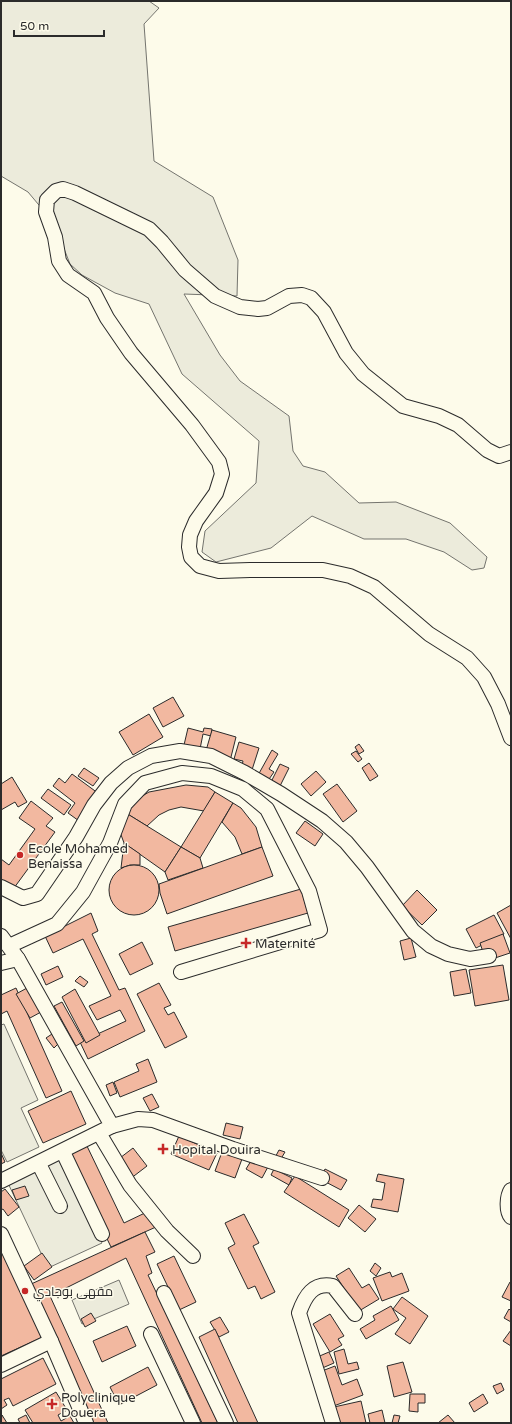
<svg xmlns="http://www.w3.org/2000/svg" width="512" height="1424" viewBox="0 0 512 1424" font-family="'Varela Round',Cairo,sans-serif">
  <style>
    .green { fill: #ecebdb; stroke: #74746e }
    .building { fill: #f2b8a0; stroke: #2b2b2b }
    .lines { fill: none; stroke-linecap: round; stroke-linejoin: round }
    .minor-casing { stroke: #2b2b2b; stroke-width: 16 }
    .minor { stroke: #fdfbea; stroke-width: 14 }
    .poi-dot { fill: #c62828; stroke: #fdfbea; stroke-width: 1.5 }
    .labels { text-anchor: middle; stroke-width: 3; stroke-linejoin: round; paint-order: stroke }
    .poi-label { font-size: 13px; fill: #2b2b2b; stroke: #fdfbea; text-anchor: start }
  </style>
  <rect width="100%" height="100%" fill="#fdfbea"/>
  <g class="green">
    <polygon points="1,1 149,1 159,8 144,24 154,161 213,197 238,260 237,296 184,294 220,355 240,381 289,416 293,451 303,466 325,472 359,503 396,502 450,523 487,557 484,568 472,570 444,552 406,539 364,539 312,516 271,548 216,562 202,552 205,531 256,483 259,441 182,374 149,304 115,293 82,275 70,264 54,223 28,192 1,176"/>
    <polygon points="4,1024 38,1100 21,1108 39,1147 7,1162 1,1150 1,1025"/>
    <polygon points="62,1156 102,1243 48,1268 7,1181"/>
    <polygon points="119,1280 129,1304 82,1324 72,1300"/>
  </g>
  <g class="building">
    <polygon points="173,697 184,716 163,727 153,708"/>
    <polygon points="149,714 163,737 133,755 119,732"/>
    <polygon points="188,728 203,732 204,728 212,729 211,736 203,734 200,749 184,745"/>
    <polygon points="212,730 236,737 230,761 205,754"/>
    <polygon points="239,742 259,748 251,773 241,770 243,761 234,759"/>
    <polygon points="359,744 364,751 359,754 355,747"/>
    <polygon points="272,750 278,754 269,769 274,772 267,782 257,777"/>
    <polygon points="356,751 362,759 358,762 351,754"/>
    <polygon points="369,763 378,776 370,781 362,768"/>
    <polygon points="280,764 289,768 280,786 271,782"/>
    <polygon points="84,768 99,778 93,786 78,776"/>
    <polygon points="316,771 326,782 311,796 301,784"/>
    <polygon points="72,774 106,799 86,826 68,813 75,803 53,786 59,778 65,783"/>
    <polygon points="12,777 27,802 18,807 15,802 1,810 1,784"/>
    <polygon points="337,784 357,811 343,822 323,794"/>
    <polygon points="186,785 208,787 215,792 204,811 181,807 169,810 159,815 147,826 126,813 139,798 149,792"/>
    <polygon points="48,789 71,805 64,815 41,798"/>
    <polygon points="215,792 233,803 200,858 181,847"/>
    <polygon points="31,801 53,818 46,826 55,832 14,888 1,879 1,859 9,865 35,829 19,818"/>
    <polygon points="233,803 241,808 256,827 262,847 242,854 235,837 222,822"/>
    <polygon points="126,813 181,847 165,872 124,843 120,832"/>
    <polygon points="305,821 323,834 315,846 296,833"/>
    <polygon points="124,843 140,854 140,865 130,865 121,868"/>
    <polygon points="181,847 200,858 203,868 168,880 165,872"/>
    <polygon points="262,847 273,876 167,914 160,893 159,884"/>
    <circle cx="134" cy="890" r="25"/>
    <polygon points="301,889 308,913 175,951 168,927"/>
    <polygon points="417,890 437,910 422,925 402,906"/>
    <polygon points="511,905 511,939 497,913"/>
    <polygon points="91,913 98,931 92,934 119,990 125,988 145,1031 88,1059 80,1042 126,1021 120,1010 97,1020 89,1006 111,996 83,939 53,953 45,936"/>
    <polygon points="494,915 504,934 476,948 466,929"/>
    <polygon points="503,934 510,953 486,961 480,943"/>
    <polygon points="411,938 416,957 404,960 400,941"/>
    <polygon points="142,942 153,964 130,975 119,954"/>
    <polygon points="503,965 509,1000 475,1006 469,970"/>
    <polygon points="58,966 63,977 46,985 41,974"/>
    <polygon points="466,969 471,993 454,996 450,972"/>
    <polygon points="80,976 88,982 84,987 75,981"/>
    <polygon points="159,983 171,1005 164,1008 168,1015 174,1012 187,1037 165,1048 137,994"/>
    <polygon points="16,988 62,1091 46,1098 7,1011 1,1014 1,995"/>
    <polygon points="27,988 41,1012 30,1018 16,994"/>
    <polygon points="75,989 100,1035 86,1043 62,997"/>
    <polygon points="62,1002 84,1041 76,1046 54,1006"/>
    <polygon points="52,1034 59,1043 54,1048 46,1038"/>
    <polygon points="148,1059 157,1082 120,1097 114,1082 139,1071 136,1064"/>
    <polygon points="113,1082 117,1093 110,1096 106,1085"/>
    <polygon points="71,1091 86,1124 43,1143 28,1111"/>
    <polygon points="152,1094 159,1107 150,1111 143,1098"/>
    <polygon points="226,1123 243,1127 240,1139 223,1135"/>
    <polygon points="179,1136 217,1153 209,1170 171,1154"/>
    <polygon points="86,1144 124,1223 149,1211 156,1227 111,1247 66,1154"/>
    <polygon points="133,1148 147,1166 130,1179 116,1161"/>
    <polygon points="279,1150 285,1152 282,1157 286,1159 271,1165"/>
    <polygon points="222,1152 242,1159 235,1178 215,1171"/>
    <polygon points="1,1153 5,1162 1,1164"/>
    <polygon points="254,1156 269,1165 262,1178 246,1169"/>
    <polygon points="274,1169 292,1178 289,1185 271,1175"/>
    <polygon points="325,1169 347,1180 341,1190 320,1179"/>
    <polygon points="378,1174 404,1179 398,1212 371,1207 373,1199 382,1200 385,1183 376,1181"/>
    <polygon points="295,1176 349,1210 339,1227 284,1192"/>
    <polygon points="25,1186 29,1196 16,1200 12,1190"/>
    <polygon points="5,1189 19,1207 8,1216 3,1209 1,1210 1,1192"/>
    <polygon points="359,1205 376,1219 365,1232 348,1218"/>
    <polygon points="244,1214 259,1243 253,1246 275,1292 261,1299 255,1286 248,1289 228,1248 235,1244 225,1223"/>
    <polygon points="145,1232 155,1252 146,1256 152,1273 148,1275 218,1423 202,1423 126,1258 50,1296 108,1423 92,1423 29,1285"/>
    <polygon points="42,1253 52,1267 34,1280 24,1266"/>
    <polygon points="4,1254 43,1337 1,1356 1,1255"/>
    <polygon points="174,1256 196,1302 179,1310 157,1264"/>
    <polygon points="375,1263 381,1268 376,1276 370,1271"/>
    <polygon points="349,1268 362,1288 369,1284 379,1299 359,1311 336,1276"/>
    <polygon points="390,1272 392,1277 402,1273 409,1291 382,1301 373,1278"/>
    <polygon points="510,1282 511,1283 511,1301 502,1297"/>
    <polygon points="402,1297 428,1316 410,1344 395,1334 406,1318 393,1309"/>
    <polygon points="391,1306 399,1320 366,1339 360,1329 375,1320 373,1316"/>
    <polygon points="509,1309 511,1311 511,1322 504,1318"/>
    <polygon points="91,1313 96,1321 85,1327 81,1319"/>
    <polygon points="330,1314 344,1336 338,1339 342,1345 330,1352 313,1324"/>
    <polygon points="220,1317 229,1332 219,1337 210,1322"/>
    <polygon points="127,1326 136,1346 102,1362 93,1341"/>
    <polygon points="215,1329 258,1423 238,1423 199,1337"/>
    <polygon points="511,1330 511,1346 503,1341"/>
    <polygon points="344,1349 348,1364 357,1362 359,1369 339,1374 334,1352"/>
    <polygon points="329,1352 334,1363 320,1369 315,1358"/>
    <polygon points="43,1358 56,1384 13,1406 9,1398 4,1400 7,1405 1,1409 1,1379"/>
    <polygon points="403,1362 412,1392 394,1397 387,1366"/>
    <polygon points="335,1366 342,1385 357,1379 363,1395 331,1407 322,1371"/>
    <polygon points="148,1367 157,1385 119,1405 110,1387"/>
    <polygon points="501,1383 504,1390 497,1394 493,1386"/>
    <polygon points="56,1392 67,1410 58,1415 61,1421 70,1416 74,1423 33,1423 25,1410"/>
    <polygon points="410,1394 425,1394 425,1403 418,1403 418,1412 409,1411"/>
    <polygon points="483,1394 488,1403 474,1412 469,1403"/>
    <polygon points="361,1401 366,1423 338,1423 334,1407"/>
    <polygon points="382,1410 385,1423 370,1423 368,1414"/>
    <polygon points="2,1415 7,1423 1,1423"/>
    <polygon points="26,1415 30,1423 20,1423 18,1419"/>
    <polygon points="394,1415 400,1416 398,1423 392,1423"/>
    <polygon points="448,1415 455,1423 438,1423"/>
  </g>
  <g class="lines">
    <g class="minor-casing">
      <g id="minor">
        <polyline points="511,452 499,456 487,450 458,425 439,416 403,406 363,374 346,353 324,312 311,298 302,295 289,296 267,308 258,309 240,307 215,296 185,270 162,242 149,229 75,193 63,189 56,191 47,200 46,212 55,237 59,261 68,275 94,293 107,318 131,353 192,425 219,462 222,474 216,493 196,521 190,535 189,547 191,557 200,566 219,571 250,570 323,570 350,576 374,587 429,634 467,658 484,677 498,704 511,738"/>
        <polyline points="1,887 23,898 37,894 76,837 94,805 111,783 128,768 151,756 180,751 211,756 245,773 281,794 322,821 346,842 367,867 413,931 431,946 448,954 470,959 489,956"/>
        <polyline points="1,936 18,959 112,1126 1,1181"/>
        <polyline points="9,946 57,924 83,892 110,843 125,804 145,783 182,773 211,776 243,789 267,809 309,891 320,930 181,972"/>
        <polyline points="1,963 18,959"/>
        <polyline points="112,1126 138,1119 153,1120 233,1149 322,1178"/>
        <polyline points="99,1133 130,1185 167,1231 193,1256"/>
        <polyline points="63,1152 102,1234"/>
        <polyline points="39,1164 60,1206"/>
        <path d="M 511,1190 C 507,1196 506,1211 511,1217"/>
        <polyline points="1,1234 51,1341 86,1423"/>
        <polyline points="164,1293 226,1423"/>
        <polyline points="151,1334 193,1423"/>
        <polyline points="1,1365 51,1341"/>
        <path d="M 333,1423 L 299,1313 C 305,1296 313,1282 333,1286 L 355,1314"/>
      </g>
    </g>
    <use href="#minor" class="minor"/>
  </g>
  <g class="poi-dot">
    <circle cx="20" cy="855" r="4"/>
    <path d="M244 937h4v4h4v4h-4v4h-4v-4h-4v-4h4z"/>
    <path d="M161 1143h4v4h4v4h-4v4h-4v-4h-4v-4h4z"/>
    <circle cx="25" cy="1291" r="4"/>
    <path d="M50 1398h4v4h4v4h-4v4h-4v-4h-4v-4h4z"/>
  </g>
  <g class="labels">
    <g class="poi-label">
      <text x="28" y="853">Ecole Mohamed<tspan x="28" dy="15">Benaissa</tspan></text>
      <text x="255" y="948">Maternité</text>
      <text x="172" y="1154">Hopital Douira</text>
      <text x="33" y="1296">مقهى بوجادي</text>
      <text x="61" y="1402">Polyclinique<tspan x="61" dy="15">Douera</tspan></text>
    </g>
  </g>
  <rect width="512" height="1424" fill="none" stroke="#2b2b2b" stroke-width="4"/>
  <path d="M14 30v6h90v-6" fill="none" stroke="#2b2b2b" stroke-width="2"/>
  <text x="20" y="30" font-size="12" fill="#2b2b2b" stroke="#fdfbea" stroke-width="3" paint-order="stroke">50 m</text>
</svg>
